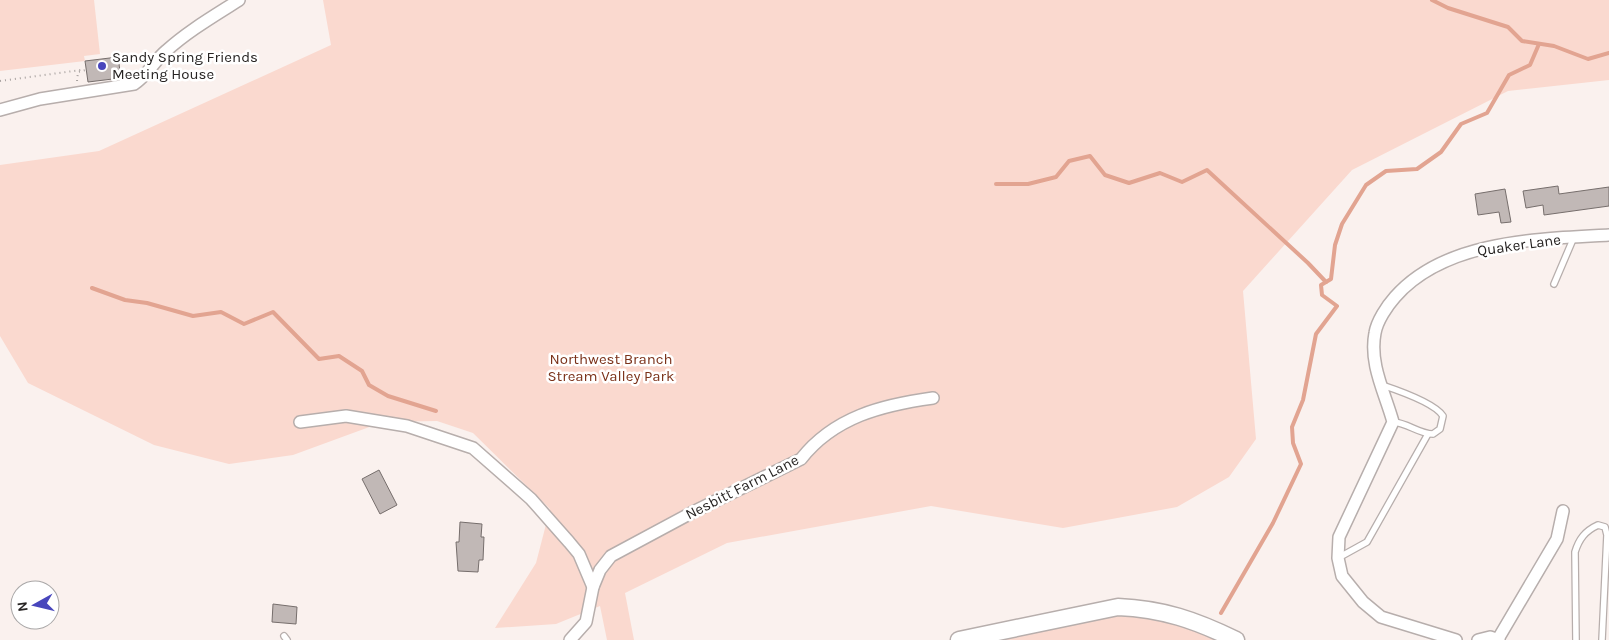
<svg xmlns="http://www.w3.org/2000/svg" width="1609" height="640" viewBox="0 0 1609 640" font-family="Karla,sans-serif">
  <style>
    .green { fill: #fad9cf }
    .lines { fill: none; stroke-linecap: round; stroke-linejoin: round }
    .stream { stroke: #e2a491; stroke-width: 4 }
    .building { fill: #c1b8b6; stroke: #766e6c }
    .lane-casing { stroke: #b7aeac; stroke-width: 8 }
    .street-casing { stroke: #b7aeac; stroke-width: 14 }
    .secondary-casing { stroke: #b7aeac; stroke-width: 19 }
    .path { stroke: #a7a19f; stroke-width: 2; stroke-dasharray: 1 4; stroke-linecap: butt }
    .lane { stroke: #fff; stroke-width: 5.5 }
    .street { stroke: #fff; stroke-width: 11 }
    .secondary { stroke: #fff; stroke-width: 16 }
    .poi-dot { fill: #4846bc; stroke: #fff; stroke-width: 2 }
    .labels { text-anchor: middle; stroke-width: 5; stroke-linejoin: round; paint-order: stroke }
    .poi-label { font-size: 15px; fill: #272423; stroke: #fff; text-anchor: start }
    .street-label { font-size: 15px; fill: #272423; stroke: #fff }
    .park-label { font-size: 15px; fill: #7b321a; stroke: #fff }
  </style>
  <rect width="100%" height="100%" fill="#faf1ee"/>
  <g class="green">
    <polygon points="0,0 94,0 100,54 84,56 85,61 0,71"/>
    <polygon points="323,0 1609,0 1609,80 1508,91 1352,170 1243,291 1256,439 1229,477 1177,507 1063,528 931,506 727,543 625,593 634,640 607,640 600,606 556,624 495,628 536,563 550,509 473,433 437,421 383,422 293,455 229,464 154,445 28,383 0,336 0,165 99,151 331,45"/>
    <polygon points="1118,607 1236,640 956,640"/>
  </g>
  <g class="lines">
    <g class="stream">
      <polyline points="1432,0 1448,8 1508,27 1522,41 1554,46 1588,59 1609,53"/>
      <polyline points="996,184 1028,184 1056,177 1069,161 1090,156 1105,175 1129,183 1160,173 1182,182 1207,170 1308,263 1326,282"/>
      <polyline points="92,288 125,300 147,303 193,316 221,312 244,324 273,312 319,359 339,356 362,371 369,385 388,396 436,411"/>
      <polyline points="1221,613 1273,523 1301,464 1293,443 1292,427 1303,400 1316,334 1337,306 1322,295 1321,285 1331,279 1335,245 1342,224 1366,185 1386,171 1417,169 1441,152 1461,124 1487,113 1509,75 1530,65 1539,44"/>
    </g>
  </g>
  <g class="building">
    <polygon points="118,57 121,78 88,82 85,61"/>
    <polygon points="1558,186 1559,194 1609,187 1609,206 1544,215 1543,205 1526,208 1523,191"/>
    <polygon points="1505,189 1511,222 1501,223 1499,212 1478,215 1475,194"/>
    <polygon points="379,470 397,505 380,514 362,479"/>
    <polygon points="460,522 482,524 481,537 484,537 483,560 479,560 478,572 458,571 456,542 459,542"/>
    <polygon points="273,604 297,607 296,624 272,622"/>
  </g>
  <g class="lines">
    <g class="lane-casing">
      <g id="lane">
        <polyline points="1554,284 1574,237"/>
        <path d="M 1382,385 C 1397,390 1435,403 1443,416 L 1440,429 L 1433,434 C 1419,434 1408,423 1393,422"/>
        <polyline points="1338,558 1367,542 1428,434"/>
        <polyline points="284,636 287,640"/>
        <path d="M 1576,640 L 1575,552 C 1579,539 1585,531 1598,525 L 1605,527 L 1607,535 L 1602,640"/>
      </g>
    </g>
    <g class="street-casing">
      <g id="street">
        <path d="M 0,110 L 40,99 L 134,84 C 148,75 154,61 166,51 C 188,31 214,16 239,0"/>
        <polyline points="300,422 346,416 407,426 473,448 531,499 569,542 579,554 593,587"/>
        <polyline points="1498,639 1557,539 1563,511"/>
        <path d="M 570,640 L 586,622 L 593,587 L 600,570 L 611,556 L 693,512 L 801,459 C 834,417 882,405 933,398"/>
        <path d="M 1456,640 L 1381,617 L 1363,602 L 1342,576 L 1338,558 L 1339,537 L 1393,422 C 1385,393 1369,364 1375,333 C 1377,321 1387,306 1395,297 C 1445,240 1538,239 1609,235"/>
        <polyline points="1478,640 1490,637 1499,640"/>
      </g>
    </g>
    <g class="secondary-casing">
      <path id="secondary" d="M 959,640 L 1118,607 C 1163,609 1195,620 1236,640"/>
    </g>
    <g class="path">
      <polyline points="0,81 81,70"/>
      <polyline points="77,81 78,72 86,70"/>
    </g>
    <use href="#lane" class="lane"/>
    <use href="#street" class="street"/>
    <use href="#secondary" class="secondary"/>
  </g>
  <circle class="poi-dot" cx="102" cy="66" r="5"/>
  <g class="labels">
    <g class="poi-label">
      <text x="112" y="62">Sandy Spring Friends<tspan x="112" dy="17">Meeting House</tspan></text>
    </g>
    <g class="street-label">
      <text transform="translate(1519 245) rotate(-8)" y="5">Quaker Lane</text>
      <text transform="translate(742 487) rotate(-27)" y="5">Nesbitt Farm Lane</text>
    </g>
    <g class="park-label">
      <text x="611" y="364">Northwest Branch<tspan x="611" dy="17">Stream Valley Park</tspan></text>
    </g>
  </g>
  <g transform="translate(35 605) rotate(262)"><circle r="24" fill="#ffffff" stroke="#a9a7a7"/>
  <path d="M0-4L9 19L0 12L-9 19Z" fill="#4846bc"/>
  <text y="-8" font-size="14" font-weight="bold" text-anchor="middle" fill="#272423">N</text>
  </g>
</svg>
